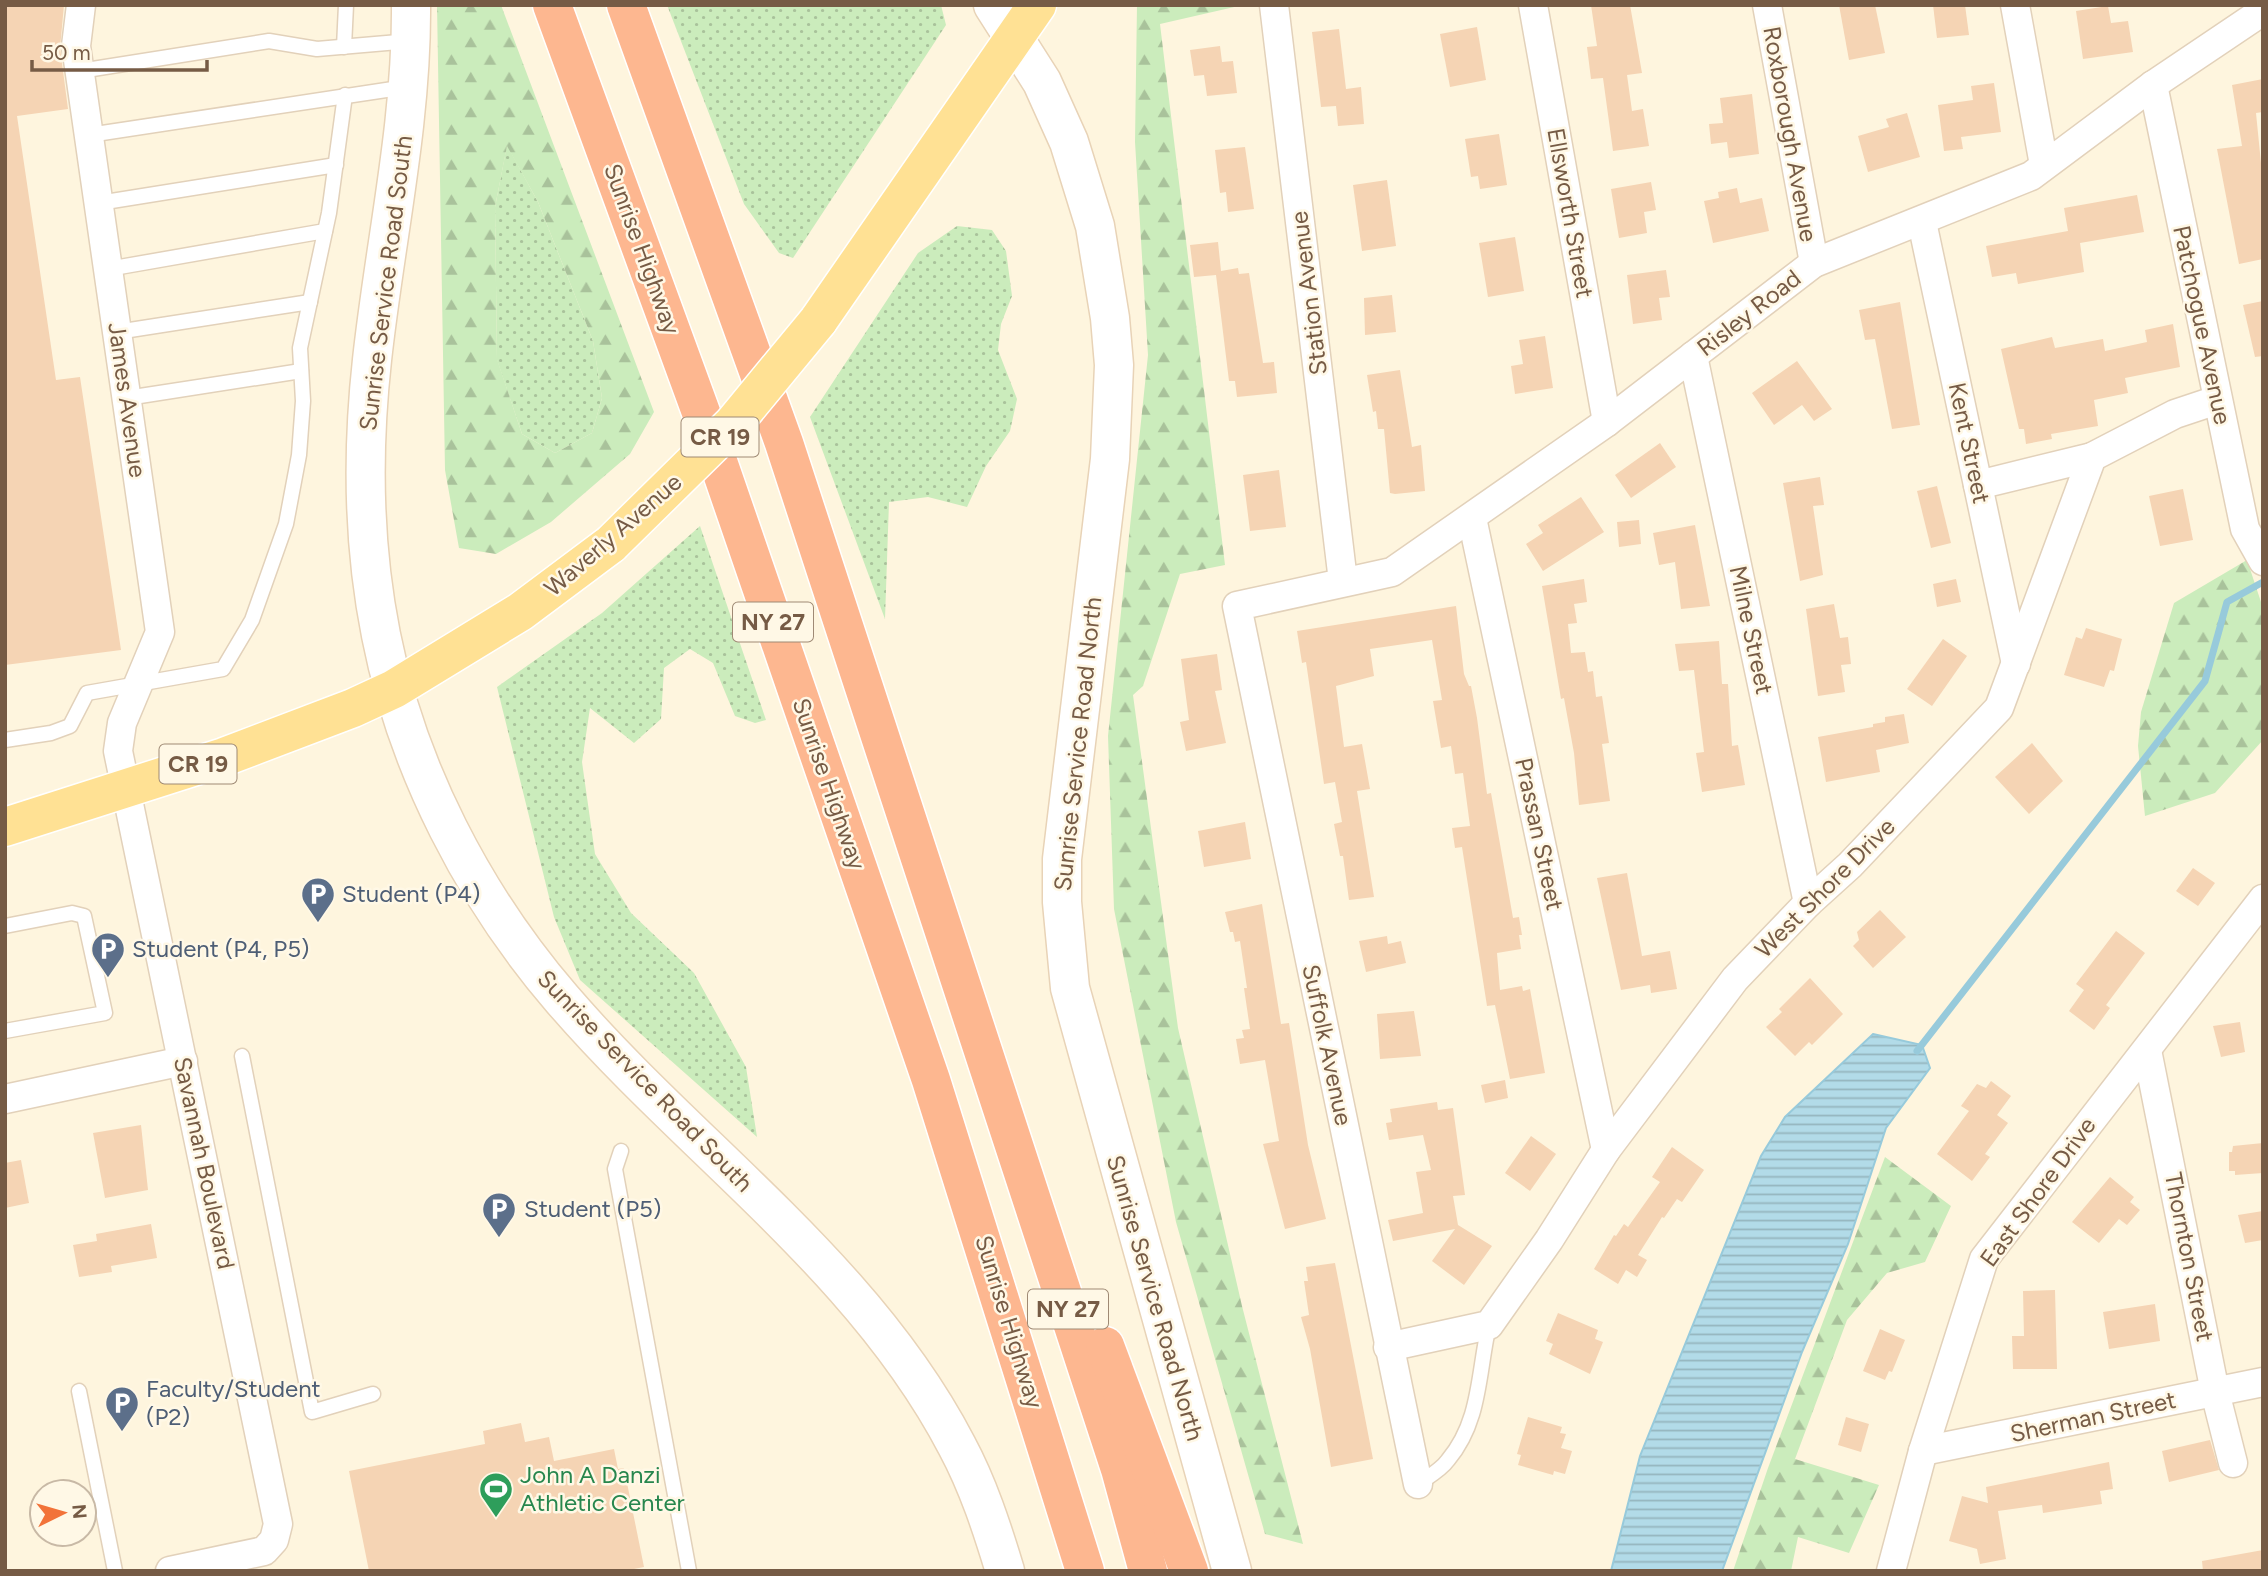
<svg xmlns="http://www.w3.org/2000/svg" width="2268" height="1576" viewBox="0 0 2268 1576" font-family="Figtree,sans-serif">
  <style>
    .grass { fill: url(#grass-dots) }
    .forest { fill: url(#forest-firs); fill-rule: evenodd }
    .water { fill: url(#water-rules); stroke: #97cadb; stroke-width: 2 }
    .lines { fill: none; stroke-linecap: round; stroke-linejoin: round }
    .stream { stroke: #97cadb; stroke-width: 7 }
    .building { fill: #f5d4b4 }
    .service-casing { stroke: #e2d1ba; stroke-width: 17 }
    .minor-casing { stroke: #e2d1ba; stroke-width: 31 }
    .secondary-casing { stroke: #e8d3b7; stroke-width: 41 }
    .primary-casing { stroke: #fff; stroke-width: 41 }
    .motorway-casing { stroke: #fff; stroke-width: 41 }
    .service { stroke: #fff; stroke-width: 14 }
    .minor { stroke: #fff; stroke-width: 28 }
    .secondary { stroke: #fff; stroke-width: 38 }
    .primary { stroke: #ffe194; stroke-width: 38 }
    .motorway { stroke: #fdb790; stroke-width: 38 }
    .primary-bridge-casing { stroke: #fff; stroke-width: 41; stroke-linecap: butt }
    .primary-bridge { stroke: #ffe194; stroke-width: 38 }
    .labels { text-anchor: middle; stroke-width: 5; stroke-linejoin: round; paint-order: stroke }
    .shield { fill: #fff8e6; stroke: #9f8a75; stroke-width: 2 }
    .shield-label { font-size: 23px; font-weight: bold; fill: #765b45 }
    .street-label { font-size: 24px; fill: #765b45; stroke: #fff8e6 }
    .service-label { font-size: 24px; fill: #4e5e75; stroke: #fff8e6; text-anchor: start }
    .leisure-label { font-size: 24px; fill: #27864d; stroke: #fff8e6; text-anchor: start }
  </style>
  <defs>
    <pattern id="grass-dots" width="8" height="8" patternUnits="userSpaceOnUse" patternTransform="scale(1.75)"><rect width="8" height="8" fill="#cbecbc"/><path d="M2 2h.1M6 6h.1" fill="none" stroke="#a9c29b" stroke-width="1.8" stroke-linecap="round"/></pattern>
    <pattern id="forest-firs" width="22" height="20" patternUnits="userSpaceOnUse" patternTransform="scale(1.75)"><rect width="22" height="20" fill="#cbecbc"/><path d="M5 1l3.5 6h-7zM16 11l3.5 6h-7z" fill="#a9c29b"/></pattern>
    <pattern id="water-rules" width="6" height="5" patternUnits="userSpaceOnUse" patternTransform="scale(1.75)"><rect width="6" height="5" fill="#b2dbe8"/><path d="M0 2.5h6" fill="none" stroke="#95b5be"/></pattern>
  </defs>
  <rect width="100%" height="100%" fill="#fef5de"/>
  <g class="grass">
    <polygon points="667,5 941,5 946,25 793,258 779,253 744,204"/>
    <polygon points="507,145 538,202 593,341 602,398 592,433 555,453 522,434 497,360 495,207"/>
    <polygon points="957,226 992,230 1006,251 1012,296 1001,324 998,350 1017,399 1010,431 986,466 967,507 928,497 889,502 885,619 810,417 918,253"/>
    <polygon points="700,526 766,720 755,723 735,716 713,663 690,649 664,668 661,719 634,743 590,708 582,762 595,854 631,913 694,973 746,1067 757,1137 580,980 554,917 497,687 602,613"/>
  </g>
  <g class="forest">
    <path d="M 437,5 L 501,5 L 654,412 L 630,454 L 551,522 L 496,554 L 459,548 L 445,470 ZM 507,146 L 538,202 L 593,341 L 602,398 L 592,433 L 555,453 L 522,434 L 497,359 L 495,207 Z"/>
    <polygon points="1137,5 1243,5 1160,24 1225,565 1180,574 1143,686 1133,695 1178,1028 1242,1306 1303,1544 1265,1534 1176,1222 1114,909 1108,736 1148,355 1135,142"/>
    <polygon points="2247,560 2263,608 2263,740 2215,793 2145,816 2138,746 2141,712 2174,603"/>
    <polygon points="1885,1157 1951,1206 1925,1262 1887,1273 1847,1320 1795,1459 1879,1485 1849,1553 1798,1537 1791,1571 1733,1571 1768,1468"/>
  </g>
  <polygon class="water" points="1873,1034 1922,1045 1930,1068 1886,1128 1848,1244 1802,1352 1722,1571 1611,1571 1640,1456 1761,1156 1785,1117"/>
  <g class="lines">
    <polyline class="stream" points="1917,1051 2205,681 2227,602 2263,582"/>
  </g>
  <g class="building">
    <polygon points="5,5 64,5 60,48 68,109 17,116 56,380 80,377 121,650 5,665"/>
    <polygon points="1591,5 1630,5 1642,73 1627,75 1632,111 1643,109 1649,146 1613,151 1603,78 1591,79 1587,47 1597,46"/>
    <polygon points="1839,5 1875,5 1885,53 1849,60"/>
    <polygon points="1933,5 1965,5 1969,35 1937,38"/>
    <polygon points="2108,6 2111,23 2128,21 2133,52 2083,59 2076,11"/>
    <polygon points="1477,27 1486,80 1450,87 1440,34"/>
    <polygon points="1339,29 1346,89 1361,87 1364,124 1338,126 1336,106 1321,107 1312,32"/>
    <polygon points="1220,46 1222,62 1233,61 1237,93 1207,96 1204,75 1194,76 1190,50"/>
    <polygon points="2263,79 2263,112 2256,113 2263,183 2263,259 2239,264 2217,149 2242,146 2232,85"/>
    <polygon points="1994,83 2001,132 1961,137 1963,149 1944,151 1938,105 1973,100 1971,86"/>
    <polygon points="1752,94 1759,154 1729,158 1727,142 1711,144 1709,124 1723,123 1720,98"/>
    <polygon points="1907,113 1920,157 1868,172 1858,136 1889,127 1886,119"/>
    <polygon points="1499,134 1507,185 1480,189 1478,176 1471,177 1465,139"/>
    <polygon points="1245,147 1254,209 1228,212 1226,192 1220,193 1215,150"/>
    <polygon points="1387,180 1396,246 1362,251 1353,185"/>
    <polygon points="1651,182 1656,210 1644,212 1647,233 1619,238 1611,189"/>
    <polygon points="1737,188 1740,203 1762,198 1769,231 1713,243 1704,201 1719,198 1718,192"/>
    <polygon points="2137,195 2144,232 2080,243 2084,272 2018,284 2016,273 1992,277 1986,246 2068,231 2064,208"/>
    <polygon points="1515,237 1524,291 1488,297 1479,243"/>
    <polygon points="1218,242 1221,271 1238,268 1239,274 1249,273 1263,363 1274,362 1277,393 1237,397 1235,381 1229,381 1216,275 1194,277 1190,245"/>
    <polygon points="1666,270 1670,297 1659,298 1662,320 1633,324 1627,275"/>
    <polygon points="1392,295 1396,332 1365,335 1364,298"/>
    <polygon points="2263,301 2263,356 2255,357 2243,305"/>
    <polygon points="1900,302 1920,425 1892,429 1875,339 1865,340 1859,310"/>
    <polygon points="2173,324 2180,367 2125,378 2128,393 2094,400 2098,426 2051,434 2052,439 2026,444 2024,429 2019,429 2001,349 2052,337 2055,348 2103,339 2105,351 2147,342 2145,330"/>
    <polygon points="1545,336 1553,388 1515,394 1511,366 1523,364 1519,340"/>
    <polygon points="1797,361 1832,409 1814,421 1802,405 1774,425 1752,393"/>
    <polygon points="1400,370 1412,447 1421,445 1425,491 1395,494 1390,493 1384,429 1378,429 1376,411 1373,412 1367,375"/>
    <polygon points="1660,443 1676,467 1631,498 1615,475"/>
    <polygon points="1279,470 1286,527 1250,531 1243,475"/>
    <polygon points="1820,477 1824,505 1813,506 1823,575 1800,581 1783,483"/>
    <polygon points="1937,486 1951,543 1931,548 1917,491"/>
    <polygon points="2183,489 2193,540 2160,546 2149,496"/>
    <polygon points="1581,497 1604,532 1543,571 1526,544 1543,533 1538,525"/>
    <polygon points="1639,520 1641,544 1619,547 1617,522"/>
    <polygon points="1695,525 1710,606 1681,609 1675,562 1659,565 1653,533"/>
    <polygon points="1584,579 1587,602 1574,604 1577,623 1568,624 1571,653 1585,652 1588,672 1593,671 1596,697 1602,696 1609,743 1602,744 1610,801 1579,805 1574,753 1564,698 1561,699 1542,586"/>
    <polygon points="1956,579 1961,602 1937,607 1933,584"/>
    <polygon points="1834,604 1840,638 1848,637 1851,664 1841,665 1845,692 1818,696 1806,609"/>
    <polygon points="1456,606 1464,674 1469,686 1471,686 1477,718 1487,794 1491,793 1513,918 1519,917 1522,935 1519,935 1521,949 1497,953 1500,990 1522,986 1523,991 1530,989 1545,1073 1510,1079 1495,1005 1487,1006 1462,847 1455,848 1452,828 1470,826 1463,773 1455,774 1451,746 1441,748 1433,701 1442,700 1432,640 1370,649 1374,676 1336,686 1344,747 1362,744 1370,789 1357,791 1374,897 1349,900 1343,856 1340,856 1334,824 1342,822 1335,782 1324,784 1306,662 1302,663 1297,631"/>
    <polygon points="2086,628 2122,639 2114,671 2110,670 2104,687 2064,675 2076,637 2082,639"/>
    <polygon points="1943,639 1967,656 1932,706 1907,689"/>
    <polygon points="1719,641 1722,684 1728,684 1732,746 1738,745 1745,785 1702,792 1696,753 1704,752 1694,670 1679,671 1675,644"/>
    <polygon points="1217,654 1222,690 1215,691 1226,743 1186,751 1180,722 1189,720 1181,659"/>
    <polygon points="1904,714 1909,743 1876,750 1880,772 1826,782 1818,737 1873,727 1873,724 1885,722 1885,717"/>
    <polygon points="2032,743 2063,781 2029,814 1995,777"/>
    <polygon points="1245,822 1251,859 1204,867 1198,831"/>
    <polygon points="2193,868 2215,883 2198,906 2176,891"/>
    <polygon points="1627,873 1642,956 1670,951 1677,989 1651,993 1650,985 1621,990 1597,878"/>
    <polygon points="1262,904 1281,1024 1289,1023 1308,1145 1326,1219 1285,1229 1263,1144 1279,1141 1265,1060 1240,1064 1236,1039 1244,1038 1242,1030 1250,1029 1244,988 1247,988 1240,941 1235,942 1233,932 1230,932 1225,912"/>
    <polygon points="1880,910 1906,937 1873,968 1853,946 1859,940 1857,932"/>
    <polygon points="2116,931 2145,953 2106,1005 2110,1008 2094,1030 2069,1011 2084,990 2076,984"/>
    <polygon points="1387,936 1388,944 1401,941 1406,963 1366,972 1359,941"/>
    <polygon points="1810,978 1843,1014 1812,1045 1809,1042 1795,1056 1766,1027 1782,1012 1779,1009"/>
    <polygon points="1414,1011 1421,1056 1380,1059 1377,1014"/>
    <polygon points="2240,1022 2245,1052 2221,1057 2213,1026"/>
    <polygon points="1505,1080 1508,1098 1485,1103 1481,1085"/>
    <polygon points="1991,1081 2011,1096 1997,1115 2008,1123 1985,1154 1990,1157 1972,1181 1937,1154 1969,1111 1961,1106 1977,1084 1986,1088"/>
    <polygon points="1437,1102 1438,1110 1453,1108 1465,1195 1453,1196 1458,1225 1492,1246 1464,1285 1432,1261 1455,1229 1393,1241 1388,1220 1423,1213 1416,1172 1431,1170 1423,1135 1389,1140 1386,1123 1392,1122 1390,1109"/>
    <polygon points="141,1125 148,1190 105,1198 93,1133"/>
    <polygon points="1531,1136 1556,1154 1530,1191 1505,1173"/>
    <polygon points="2263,1143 2263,1173 2235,1175 2235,1171 2229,1171 2229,1152 2232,1152 2233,1146"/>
    <polygon points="1672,1147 1704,1170 1682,1202 1677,1199 1664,1218 1662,1217 1638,1255 1647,1260 1637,1277 1626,1270 1618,1284 1594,1269 1614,1235 1616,1236 1624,1224 1628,1227 1660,1182 1652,1177"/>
    <polygon points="21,1160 29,1203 5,1208 5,1163"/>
    <polygon points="2110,1177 2134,1197 2130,1202 2140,1210 2127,1225 2119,1219 2099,1243 2072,1222"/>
    <polygon points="2263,1211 2263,1240 2245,1243 2238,1215"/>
    <polygon points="151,1224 157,1258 111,1266 112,1272 79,1277 73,1245 97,1241 96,1234"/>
    <polygon points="1335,1263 1373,1459 1331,1467 1310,1349 1301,1317 1309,1315 1304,1281 1308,1281 1306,1267"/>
    <polygon points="2055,1290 2057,1369 2013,1369 2012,1336 2024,1336 2023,1291"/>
    <polygon points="2155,1304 2160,1341 2109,1349 2103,1312"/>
    <polygon points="1558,1313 1598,1330 1595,1339 1603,1342 1590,1374 1549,1354 1553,1344 1546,1341"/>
    <polygon points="1880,1329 1905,1340 1892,1372 1889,1371 1885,1380 1863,1371"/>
    <polygon points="1528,1417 1562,1427 1560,1433 1566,1434 1561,1448 1572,1451 1565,1474 1554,1471 1553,1475 1518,1465 1521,1455 1517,1454"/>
    <polygon points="1846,1417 1869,1424 1861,1452 1838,1445"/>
    <polygon points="521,1423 525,1442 549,1437 554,1461 614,1449 618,1469 624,1468 644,1567 624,1571 369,1571 349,1471 485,1444 483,1431"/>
    <polygon points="2210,1440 2219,1470 2169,1482 2162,1451"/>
    <polygon points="2109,1462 2113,1489 2100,1491 2102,1504 2043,1513 2042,1505 1998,1511 2006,1559 1980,1564 1977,1549 1949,1541 1962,1496 1988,1503 1986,1487"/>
    <polygon points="2263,1550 2263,1571 2203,1571 2202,1561"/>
  </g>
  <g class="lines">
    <g class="service-casing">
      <g id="service">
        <polyline points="344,47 346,5"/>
        <polyline points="80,71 269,41 317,49 410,41"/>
        <polyline points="89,135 406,87"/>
        <polyline points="99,203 336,165"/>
        <polyline points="108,269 325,231"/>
        <polyline points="117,332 310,302"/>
        <polyline points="127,398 301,371"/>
        <polyline points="5,740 51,733 70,726 87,693 223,669 252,620 286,524 299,455 303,401 300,348 329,213 345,95"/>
        <polyline points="5,926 72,913 84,916 105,1013 5,1031"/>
        <polyline points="242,1056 312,1412 373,1394"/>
        <polyline points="621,1151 615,1169 689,1571"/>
        <polyline points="79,1391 115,1571"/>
        <path d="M 1418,1484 C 1428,1477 1441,1470 1448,1460 C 1481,1421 1478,1372 1489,1325"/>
      </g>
    </g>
    <g class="minor-casing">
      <g id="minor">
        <polyline points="81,5 76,46 160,632 122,723 118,751 278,1524 274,1540 264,1551 170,1571"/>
        <polyline points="1274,5 1343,581"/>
        <polyline points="1533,5 1607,422"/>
        <polyline points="1767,5 1814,263"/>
        <polyline points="2015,5 2044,165"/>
        <polyline points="2153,85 2245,529 2263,561"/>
        <polyline points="1922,222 2016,664"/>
        <polyline points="1693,356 1808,903"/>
        <polyline points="1978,485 2092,457"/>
        <polyline points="1472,518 1606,1150"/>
        <polyline points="2147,1050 2215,1392 2233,1463"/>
        <polyline points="5,1099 183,1061"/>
        <polyline points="1388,1347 1489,1325 1549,1240 1606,1150 1735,979 1808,903 1850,865 1999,708 2092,457 2175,414 2217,400"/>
        <polyline points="1923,1451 2263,1382"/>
        <polyline points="1418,1484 1237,606 1392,572 1607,422 1814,263 2031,176 2153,85 2263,11"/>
        <polyline points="1891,1571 1923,1451 1984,1259 2263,899"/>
      </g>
    </g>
    <g class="secondary-casing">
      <g id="secondary">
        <path d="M 411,5 C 412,125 385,241 372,360 C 362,451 363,545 381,635 C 407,768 474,897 562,999 C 691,1149 864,1267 957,1446 C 978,1485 992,1528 1005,1571"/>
        <polyline points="993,5 1042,82 1069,142 1095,226 1110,318 1114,365 1110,459 1062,859 1062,902 1070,988 1232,1571"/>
      </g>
    </g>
    <g class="primary-casing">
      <g id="primary">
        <polyline points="818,321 1037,5"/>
        <polyline points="5,827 224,757 353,708 394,689 520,612 611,544"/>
      </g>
    </g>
    <g class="motorway-casing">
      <g id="motorway">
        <polyline points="552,5 702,415 931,1080 1085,1571"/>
        <polyline points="626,5 784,443 1120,1469 1148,1571"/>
        <polyline points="1105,1346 1189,1571"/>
      </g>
    </g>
    <use href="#service" class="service"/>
    <use href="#minor" class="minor"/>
    <use href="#secondary" class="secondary"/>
    <use href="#primary" class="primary"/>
    <use href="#motorway" class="motorway"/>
    <g class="primary-bridge-casing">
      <polyline id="primary-bridge" points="611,544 733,424 818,321"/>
    </g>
    <use href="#primary-bridge" class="primary-bridge"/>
  </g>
  <defs>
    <g id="parking-pin" transform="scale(1.75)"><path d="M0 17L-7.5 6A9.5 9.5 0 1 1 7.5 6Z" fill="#5c6f8a" stroke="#fff8e6"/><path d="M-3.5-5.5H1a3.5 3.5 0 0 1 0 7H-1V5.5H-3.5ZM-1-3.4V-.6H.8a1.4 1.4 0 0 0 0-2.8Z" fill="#fff"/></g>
    <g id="stadium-pin" transform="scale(1.75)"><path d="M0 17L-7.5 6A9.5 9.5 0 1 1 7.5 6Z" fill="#2e9e5b" stroke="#fff8e6"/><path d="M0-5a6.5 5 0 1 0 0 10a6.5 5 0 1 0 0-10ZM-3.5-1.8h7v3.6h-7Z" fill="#fff"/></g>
  </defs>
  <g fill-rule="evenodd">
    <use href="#parking-pin" x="318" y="894"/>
    <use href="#parking-pin" x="108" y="949"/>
    <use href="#parking-pin" x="499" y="1209"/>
    <use href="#parking-pin" x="122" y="1403"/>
    <use href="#stadium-pin" x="496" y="1489"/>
  </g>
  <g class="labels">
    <g class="shield">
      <rect x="681.5" y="417.5" width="77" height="39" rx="5"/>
      <rect x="733" y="602.5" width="80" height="39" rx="5"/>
      <rect x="159.5" y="744.5" width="77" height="39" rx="5"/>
      <rect x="1028" y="1289.5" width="80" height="39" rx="5"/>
    </g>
    <g class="shield-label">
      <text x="720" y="445">CR 19</text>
      <text x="773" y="630">NY 27</text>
      <text x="198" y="772">CR 19</text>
      <text x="1068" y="1317">NY 27</text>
    </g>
    <g class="street-label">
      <text transform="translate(1790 134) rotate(80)" y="8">Roxborough Avenue</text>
      <text transform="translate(1570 213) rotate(80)" y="8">Ellsworth Street</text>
      <text transform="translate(642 249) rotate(70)" y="8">Sunrise Highway</text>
      <text transform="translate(386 283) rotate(-83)" y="8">Sunrise Service Road South</text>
      <text transform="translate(1309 293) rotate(-97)" y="8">Station Avenue</text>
      <text transform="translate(1749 313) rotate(-38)" y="8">Risley Road</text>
      <text transform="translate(2202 325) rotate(78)" y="8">Patchogue Avenue</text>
      <text transform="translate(127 400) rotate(82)" y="8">James Avenue</text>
      <text transform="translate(1969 443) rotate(78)" y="8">Kent Street</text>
      <text transform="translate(613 535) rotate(-41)" y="8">Waverly Avenue</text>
      <text transform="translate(1751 630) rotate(78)" y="8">Milne Street</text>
      <text transform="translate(1078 744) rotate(-84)" y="8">Sunrise Service Road North</text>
      <text transform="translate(829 784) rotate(71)" y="8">Sunrise Highway</text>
      <text transform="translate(1539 834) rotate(78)" y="8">Prassan Street</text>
      <text transform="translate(1825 888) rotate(-45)" y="8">West Shore Drive</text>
      <text transform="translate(1327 1045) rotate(78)" y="8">Suffolk Avenue</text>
      <text transform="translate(645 1081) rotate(46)" y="8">Sunrise Service Road South</text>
      <text transform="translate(204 1163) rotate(78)" y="8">Savannah Boulevard</text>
      <text transform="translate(2038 1192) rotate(-54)" y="8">East Shore Drive</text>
      <text transform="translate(2189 1257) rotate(79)" y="8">Thornton Street</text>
      <text transform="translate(1155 1298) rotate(74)" y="8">Sunrise Service Road North</text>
      <text transform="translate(1009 1322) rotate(73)" y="8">Sunrise Highway</text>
      <text transform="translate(2093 1417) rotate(-12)" y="8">Sherman Street</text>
    </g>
    <g class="service-label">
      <text x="342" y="902">Student (P4)</text>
      <text x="132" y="957">Student (P4, P5)</text>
      <text x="524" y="1217">Student (P5)</text>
      <text x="146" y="1397">Faculty/Student<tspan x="146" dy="28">(P2)</tspan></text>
    </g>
    <g class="leisure-label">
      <text x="520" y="1483">John A Danzi<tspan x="520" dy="28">Athletic Center</tspan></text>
    </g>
  </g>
  <rect width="2268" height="1576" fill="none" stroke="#765b45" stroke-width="14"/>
  <g transform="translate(63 1513) rotate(85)"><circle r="33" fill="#fff8e6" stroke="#c8b9a6" stroke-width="2"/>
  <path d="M0-5L12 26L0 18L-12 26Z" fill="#f27339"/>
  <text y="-10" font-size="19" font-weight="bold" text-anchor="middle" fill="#765b45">N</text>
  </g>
  <path d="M32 60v10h175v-10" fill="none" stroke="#765b45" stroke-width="3.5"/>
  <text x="42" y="60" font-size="21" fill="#765b45" stroke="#fff8e6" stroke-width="5" paint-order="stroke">50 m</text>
</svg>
